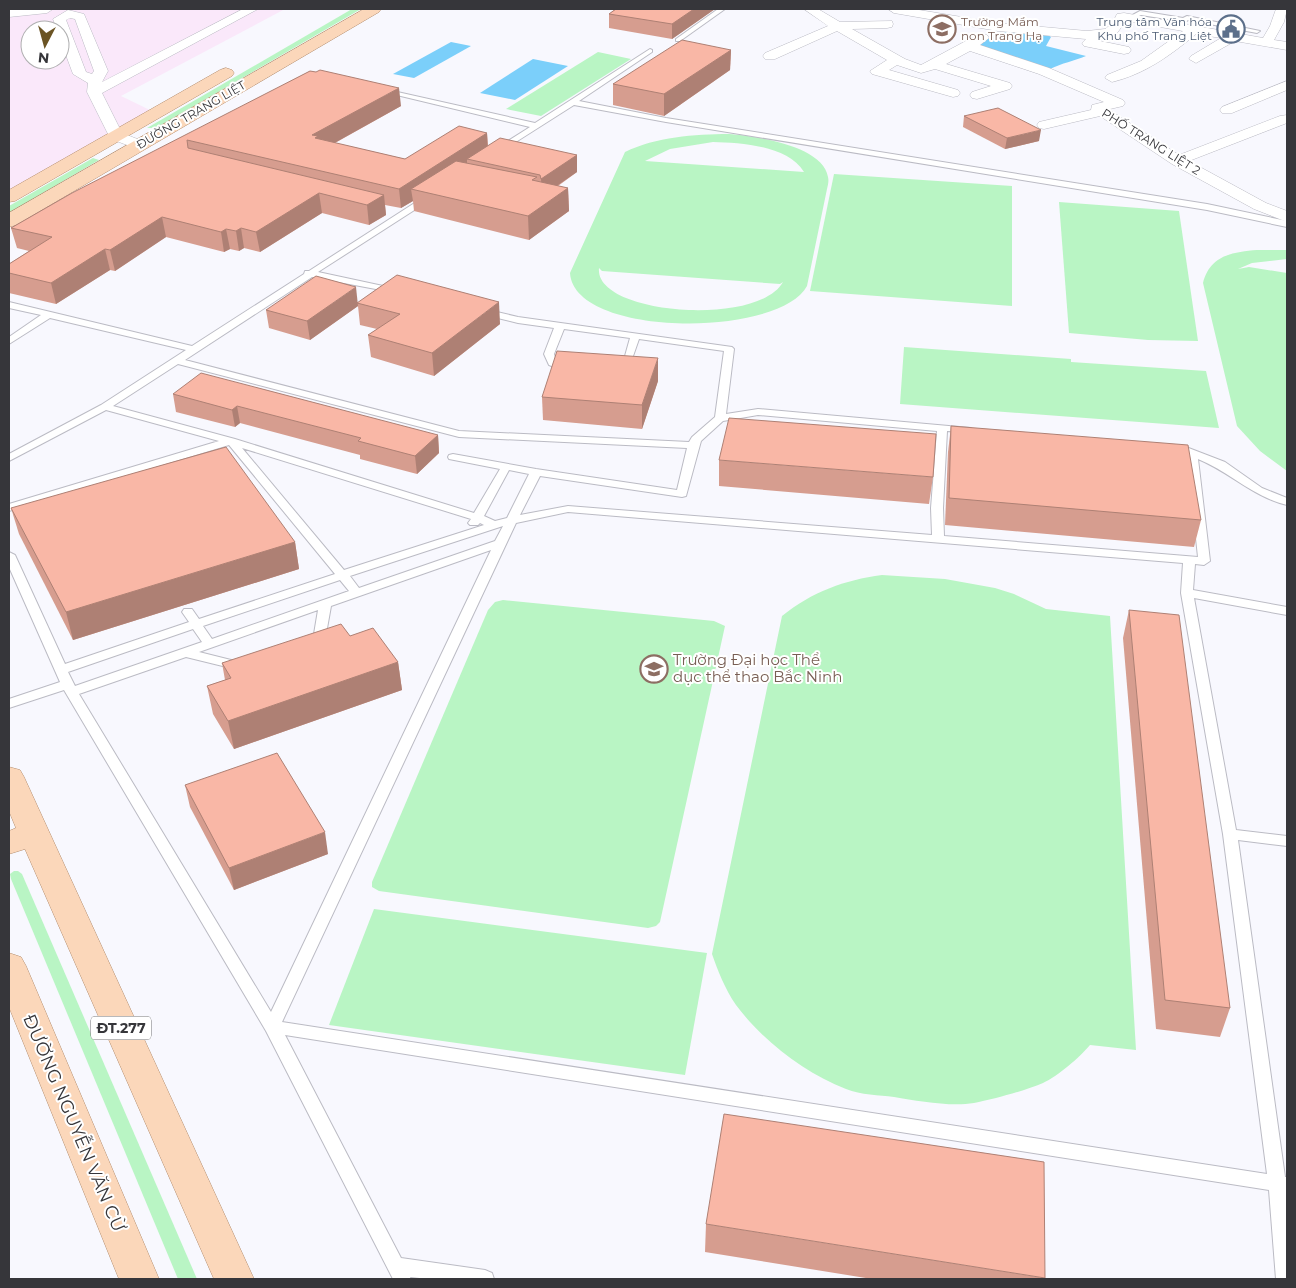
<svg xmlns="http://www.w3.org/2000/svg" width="1296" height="1288" viewBox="0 0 1296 1288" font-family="Montserrat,sans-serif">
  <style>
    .industrial { fill: #fae8fa; fill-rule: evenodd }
    .green { fill: #b9f5c4; fill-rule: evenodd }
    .water { fill: #7bcffa }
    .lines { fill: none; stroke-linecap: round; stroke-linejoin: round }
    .service-casing { stroke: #bbbbc4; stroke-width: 2 }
    .minor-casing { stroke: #bbbbc4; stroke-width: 1 }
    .primary-casing { stroke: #b48e6f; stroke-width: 1 }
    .service { fill: #fff; fill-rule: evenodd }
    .minor { fill: #fff; fill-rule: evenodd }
    .primary { fill: #fbd7ba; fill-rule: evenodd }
    .wall { fill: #d69d8f }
    .shaded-wall { fill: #ae8074 }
    .building { fill: #f9b7a6; stroke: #ae8074 }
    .labels { text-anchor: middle; stroke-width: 4; stroke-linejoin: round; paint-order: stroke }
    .far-education-label { font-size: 12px; fill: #785e54; stroke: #fff; text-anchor: start }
    .far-service-label { font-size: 12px; fill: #4e5e75; stroke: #fff; text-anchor: end }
    .far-street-label { font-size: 12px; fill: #36363a; stroke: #fff }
    .shield { fill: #fff; stroke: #727275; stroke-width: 1 }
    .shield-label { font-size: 14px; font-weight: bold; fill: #36363a }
    .education-label { font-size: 15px; fill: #785e54; stroke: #fff; text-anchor: start }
    .near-street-label { font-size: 18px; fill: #36363a; stroke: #fff }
  </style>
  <rect width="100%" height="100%" fill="#f8f8fe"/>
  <path class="industrial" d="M 9,9 L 285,9 L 121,96 L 152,111 L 9,191 ZM 30,30 L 60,30 L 60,60 L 30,60 Z"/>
  <g class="green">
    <polygon points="352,9 361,9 156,128 147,128"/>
    <polygon points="598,52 631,59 541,116 506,109"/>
    <path d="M 729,134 C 754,136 823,145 828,177 C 829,181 828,185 827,189 L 807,286 C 779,338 574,338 570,273 L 625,152 C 656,137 694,134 729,134 ZM 713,142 C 741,143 787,145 804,172 L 645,161 L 670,149 ZM 599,268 L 602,271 L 780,284 L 783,282 C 758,327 594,315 599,268 Z"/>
    <polygon points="93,158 99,160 9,213 9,206"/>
    <polygon points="834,174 1012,186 1012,306 810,291"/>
    <polygon points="1059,202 1179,211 1198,341 1148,340 1069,333"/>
    <path d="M 1257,250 L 1287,250 L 1287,259 L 1252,263 L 1238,269 L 1249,267 L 1287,273 L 1287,471 L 1260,451 L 1237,426 L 1203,283 C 1210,255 1233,252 1257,250 Z"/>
    <polygon points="904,347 1071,359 1071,362 1206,371 1219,428 900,404"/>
    <path d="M 882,575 L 945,579 L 995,588 L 1014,594 L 1046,609 L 1110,616 L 1136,1050 L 1090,1045 C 1079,1058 1058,1076 1043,1083 C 1024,1091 994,1099 974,1103 C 951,1107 918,1101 894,1097 C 879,1095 861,1095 846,1089 C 804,1073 763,1041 736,1005 C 725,989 718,971 712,954 L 782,616 C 812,592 844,580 882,575 Z"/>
    <polygon points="503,600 714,621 725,626 660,922 656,926 648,928 379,891 372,887 372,882 488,610 495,602"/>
    <polygon points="14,871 18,871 22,874 197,1279 178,1279 11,879 10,874"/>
    <polygon points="374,909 707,953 685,1075 329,1025"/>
  </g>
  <g class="water">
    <path d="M 1011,32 L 1048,35 L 1051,37 L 1046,46 L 1086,56 C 1074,61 1062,63 1050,69 L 979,46 L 980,43 L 998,33 Z"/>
    <polygon points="451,42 471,46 414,78 393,74"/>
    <polygon points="533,59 568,66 515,100 480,93"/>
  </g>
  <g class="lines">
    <g class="service-casing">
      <g id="service">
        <polygon points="718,9 725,9 680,41 676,41 676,39"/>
        <polygon points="1140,11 1183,18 1187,16 1260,31 1257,33 1188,20 1178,28 1175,26 1179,21 1141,15 1130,20 1127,18"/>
        <polygon points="650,49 652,50 652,52 579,101 666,118 1207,204 1287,221 1287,227 1207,210 666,122 574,105 500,152 496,150 497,148 530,127 380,91 384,89 535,123"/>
        <path d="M 427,195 L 430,196 L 430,200 L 318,272 L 397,289 L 397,293 L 312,277 L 185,360 L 459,431 L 689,442 L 692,437 L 715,417 L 724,351 L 639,339 L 632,359 L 616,368 L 611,365 L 625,356 L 630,338 L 564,329 L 554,354 L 556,361 L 572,369 L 567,372 L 549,365 L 544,354 L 554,328 L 518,323 L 481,314 L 479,312 L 484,309 L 518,317 L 732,347 L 734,349 L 726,414 L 758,409 L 971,428 L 972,430 L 971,432 L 947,431 L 943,508 L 944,536 L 1198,557 L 1187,454 L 1181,450 L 1186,447 L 1225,462 L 1262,488 L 1287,498 L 1287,505 C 1253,497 1230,472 1198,459 L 1210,561 L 1204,565 L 1195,564 L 1193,590 L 1287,607 L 1287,615 L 1194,598 L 1236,830 L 1287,836 L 1287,846 L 1238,840 L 1285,1177 L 1287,1177 L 1287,1279 L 1276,1279 L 1269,1190 L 285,1035 L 401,1258 L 485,1270 L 492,1273 L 494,1279 L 429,1279 L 410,1277 L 411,1279 L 393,1279 L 266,1031 L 64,690 L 9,708 L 9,699 L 60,682 L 9,567 L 9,552 L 15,555 L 65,664 L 189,622 L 182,612 L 184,609 L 192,609 L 199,619 L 335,574 L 229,445 L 9,511 L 9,504 L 219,441 L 106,410 L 9,461 L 9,454 L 101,405 L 186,350 L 50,318 L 9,344 L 9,337 L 41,315 L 9,308 L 9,302 L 192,346 L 304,274 L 305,271 L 309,271 ZM 178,364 L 459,437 L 687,448 L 677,490 L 536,469 L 453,454 L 449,455 L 448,457 L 449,459 L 500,469 L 474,513 L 235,439 L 113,406 ZM 758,415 L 937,431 L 931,508 L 932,535 L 568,506 L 520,515 L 540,476 L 682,497 L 686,496 L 701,441 L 723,421 ZM 242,448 L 471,519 L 468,523 L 470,525 L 478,525 L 480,523 L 484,525 L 344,570 ZM 509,470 L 529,474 L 507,518 L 495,521 L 484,516 ZM 568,512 L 1183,563 L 1181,593 L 1223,834 L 1267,1174 L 282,1022 L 516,523 ZM 503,526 L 495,541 L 359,588 L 350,576 ZM 491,550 L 271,1012 L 79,694 L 186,657 L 239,670 L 243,669 L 245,666 L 243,663 L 199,652 L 318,610 L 314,634 L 307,644 L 309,647 L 317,647 L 326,634 L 331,606 ZM 340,580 L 349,591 L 212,639 L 203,626 ZM 193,629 L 202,642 L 75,686 L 68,672 Z"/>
      </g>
    </g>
    <g class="minor-casing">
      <g id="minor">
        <polygon points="9,9 53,9 47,13 9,17"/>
        <path d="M 243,9 L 258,9 L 102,93 L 122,133 L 145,142 L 147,145 L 145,148 L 135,148 L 111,139 L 109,136 L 87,92 L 88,83 L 73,74 L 60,39 L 60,30 L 57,30 L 53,19 L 68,10 L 84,14 L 108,71 L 102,82 ZM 70,18 L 75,19 L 94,71 L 92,74 L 86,72 L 66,20 Z"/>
        <polygon points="804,9 818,9 840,22 892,21 893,24 892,27 887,28 852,29 905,59 921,65 977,35 987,35 989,38 980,45 1049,68 1123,100 1125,103 1123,106 1110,109 1111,111 1179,155 1280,116 1287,115 1287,123 1189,161 1266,203 1287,211 1287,222 1254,209 1172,164 1100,116 1044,129 1039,128 1037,125 1039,122 1091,110 1092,105 1104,102 1039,74 970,51 946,64 1010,83 1012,86 1010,89 977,99 972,98 970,95 972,92 991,86 935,69 921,73 897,65 889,70 958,90 960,93 958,96 953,97 872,74 870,71 887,60 837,31 775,59 765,59 763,56 765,53 828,26"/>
        <path d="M 888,9 L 913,9 L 998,23 L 1087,31 L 1105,29 L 1112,24 L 1117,14 L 1124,13 L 1263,38 L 1270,26 L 1276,9 L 1287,9 L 1284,22 L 1274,40 L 1287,42 L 1287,50 L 1235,41 L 1196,63 L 1189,59 L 1191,56 L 1221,38 L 1196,34 C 1171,55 1145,74 1112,82 L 1105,78 L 1107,75 L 1141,61 L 1183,31 L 1126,21 L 1117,33 L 1101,38 L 1100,41 L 1129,47 L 1131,50 L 1129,53 L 1124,54 L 1084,46 L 1082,43 L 1086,39 L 998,31 L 894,13 Z"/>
        <polygon points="1287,81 1287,90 1232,113 1222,113 1220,110 1222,107"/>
      </g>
    </g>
    <g class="primary-casing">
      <g id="primary">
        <polygon points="364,9 381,9 379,12 16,225 9,227 9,213"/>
        <polygon points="226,68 232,70 234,73 232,76 15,201 9,202 9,190 220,70"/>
        <polygon points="9,767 20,770 24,777 254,1279 214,1279 25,849 9,854 9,831 16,828 9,811"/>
        <polygon points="9,953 21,957 26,966 159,1279 119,1279 9,1007"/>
      </g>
    </g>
    <use href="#service" class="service"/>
    <use href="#minor" class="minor"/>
    <use href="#primary" class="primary"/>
  </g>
  <g class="wall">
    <polygon points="615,9 715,9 672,39 609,28 609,14"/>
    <polygon points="731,50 730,70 664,116 613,105 613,84"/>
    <polygon points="310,71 401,106 335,143 405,159 487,133 488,146 577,155 577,172 558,186 568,188 569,211 529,240 414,211 413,201 401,208 385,205 386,215 369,225 322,213 260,252 244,248 239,251 230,249 224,252 166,237 115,271 110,270 56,304 9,293 9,264 29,251 17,248 11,228"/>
    <polygon points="964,116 1039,141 1005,149 963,127"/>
    <polygon points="358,302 500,324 434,376 371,357 368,335 377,329 360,325 358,306 310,340 269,328 266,310"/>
    <polygon points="658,381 642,429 543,420 542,397"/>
    <polygon points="173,394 438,435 439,453 417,474 360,459 360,455 240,423 235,427 176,412"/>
    <polygon points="951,426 1201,520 1194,547 945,525 948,452"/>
    <polygon points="719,460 933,477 929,504 719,486"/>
    <polygon points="11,508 295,542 299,569 73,640 19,534"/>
    <polygon points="1129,610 1230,1008 1220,1037 1156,1029 1123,638"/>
    <polygon points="350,636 398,662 402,690 234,749 213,714 207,686 225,680 222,663"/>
    <polygon points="185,785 328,854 234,890 190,807"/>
    <polygon points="706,1224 1045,1278 1045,1279 872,1279 705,1252"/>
  </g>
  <g class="shaded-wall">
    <polygon points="694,9 715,9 672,39 672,24"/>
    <polygon points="731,50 730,70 664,116 664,94"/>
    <polygon points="399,88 401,106 320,151 312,135"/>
    <polygon points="1041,130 1039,141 1005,149 1007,138"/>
    <polygon points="487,133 488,152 467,159 467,165 411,189 413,201 401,208 399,189"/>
    <polygon points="577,155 577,172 542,196 541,179"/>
    <polygon points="568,188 569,211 529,240 528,216"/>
    <polygon points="319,193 322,213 260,252 256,232"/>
    <polygon points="384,195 386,215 369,225 367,205"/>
    <polygon points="162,217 166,237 115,271 110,250"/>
    <polygon points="241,228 244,248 239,251 236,231"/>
    <polygon points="226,229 230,249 224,252 221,232"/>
    <polygon points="105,249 110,270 56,304 51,283"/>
    <polygon points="356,287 358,306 310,340 307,321"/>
    <polygon points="499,302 500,324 434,376 432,353"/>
    <polygon points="658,358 658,381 642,429 642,405"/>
    <polygon points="237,406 240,423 235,427 232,410"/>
    <polygon points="438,435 439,453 417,474 415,456"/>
    <polygon points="295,542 299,569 73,640 66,612"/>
    <polygon points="398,662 402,690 234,749 228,721"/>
    <polygon points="325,832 328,854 234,890 229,868"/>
  </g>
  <g class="building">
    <polygon points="616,9 694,9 672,24 609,14"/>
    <polygon points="682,40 731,50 664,94 613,84"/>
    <polygon points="320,70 399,88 312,135 318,136 315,138 405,159 459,126 487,133 399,189 187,140 188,148 384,195 367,205 319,193 256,232 241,228 236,231 226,229 221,232 162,217 110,250 105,249 51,283 9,273 9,264 52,237 11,228 72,193 310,71 316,72"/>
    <polygon points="998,108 1041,130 1007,138 964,116"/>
    <polygon points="500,138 577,155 541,179 540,175 467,159"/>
    <polygon points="456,161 537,177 532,180 568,188 528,216 411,189"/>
    <polygon points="397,275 499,302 432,353 368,335 400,314 357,303"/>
    <polygon points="316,276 356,287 307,321 266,310"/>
    <polygon points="557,351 658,358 642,405 542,397"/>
    <polygon points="201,373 438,435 415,456 358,441 361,438 237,406 232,410 173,394"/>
    <polygon points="729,418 936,434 933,477 719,460"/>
    <polygon points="951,426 1188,445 1201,520 949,498"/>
    <polygon points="226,447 295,542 66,612 11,508"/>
    <polygon points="1129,610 1179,615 1230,1008 1165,1000"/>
    <polygon points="341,624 350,636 373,628 398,662 228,721 207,686 231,678 222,663"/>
    <polygon points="277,753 325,832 229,868 185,785"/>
    <polygon points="724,1114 1044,1162 1045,1278 706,1224"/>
  </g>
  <defs>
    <g id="school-ring" transform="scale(1.4375)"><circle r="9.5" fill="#fff" stroke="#8d6e63" stroke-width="1.5"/><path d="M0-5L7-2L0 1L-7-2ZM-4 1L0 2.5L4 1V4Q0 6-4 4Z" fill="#8d6e63"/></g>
    <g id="civic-ring" transform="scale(1.4375)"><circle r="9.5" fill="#fff" stroke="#5c6f8a" stroke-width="1.5"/><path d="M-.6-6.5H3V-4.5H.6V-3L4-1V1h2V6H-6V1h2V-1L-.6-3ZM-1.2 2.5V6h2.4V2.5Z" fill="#5c6f8a"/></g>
    <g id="university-ring" transform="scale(1.4375)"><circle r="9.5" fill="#fff" stroke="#8d6e63" stroke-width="1.5"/><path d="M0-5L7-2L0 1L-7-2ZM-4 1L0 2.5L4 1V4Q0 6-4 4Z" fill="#8d6e63"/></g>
  </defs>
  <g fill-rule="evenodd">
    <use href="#school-ring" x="942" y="29"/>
    <use href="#civic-ring" x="1231" y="29"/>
    <use href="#university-ring" x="654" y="669"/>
  </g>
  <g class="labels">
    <g class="far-education-label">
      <text x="961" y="26">Trường Mầm<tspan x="961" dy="14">non Trang Hạ</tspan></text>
    </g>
    <g class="far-service-label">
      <text x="1212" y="26">Trung tâm Văn hóa<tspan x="1212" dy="14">Khu phố Trang Liệt</tspan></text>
    </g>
    <g class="far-street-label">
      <text transform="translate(191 115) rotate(-30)" y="4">ĐƯỜNG TRANG LIỆT</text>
      <text transform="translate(1151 142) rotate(32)" y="4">PHỐ TRANG LIỆT 2</text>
    </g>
    <rect class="shield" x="91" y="1016.5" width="60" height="23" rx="4"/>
    <g class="shield-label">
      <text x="121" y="1033">ĐT.277</text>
    </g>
    <g class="education-label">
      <text x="673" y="665">Trường Đại học Thể<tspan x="673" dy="17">dục thể thao Bắc Ninh</tspan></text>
    </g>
    <g class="near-street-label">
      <text transform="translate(74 1123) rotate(67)" y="6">ĐƯỜNG NGUYỄN VĂN CỪ</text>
    </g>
  </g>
  <rect width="1296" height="1288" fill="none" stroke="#36363a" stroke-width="20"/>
  <g transform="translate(45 45) rotate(186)"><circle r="24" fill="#ffffff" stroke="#afafb0"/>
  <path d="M0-4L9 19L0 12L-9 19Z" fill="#6b5424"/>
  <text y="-8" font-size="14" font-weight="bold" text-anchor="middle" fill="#36363a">N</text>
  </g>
</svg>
